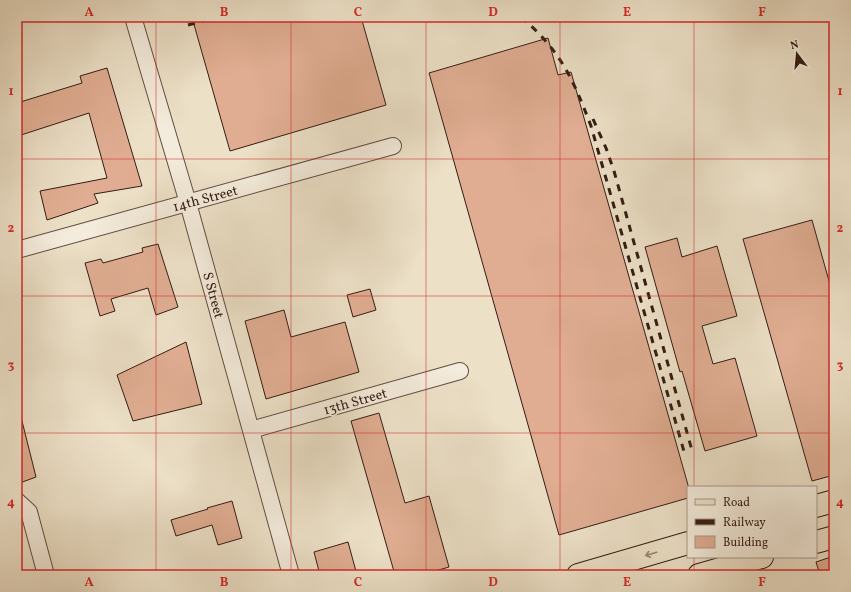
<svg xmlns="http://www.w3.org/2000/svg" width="851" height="592" viewBox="0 0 851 592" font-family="Vollkorn,serif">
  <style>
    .building { fill: #e0ad92; stroke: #351c13 }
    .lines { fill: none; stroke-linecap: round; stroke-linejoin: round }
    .minor-casing { stroke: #634d40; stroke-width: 18 }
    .primary-casing { stroke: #351c13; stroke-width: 24 }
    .minor { stroke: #f3ebdb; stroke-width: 16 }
    .primary { stroke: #ece0c7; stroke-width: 22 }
    .rail { stroke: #351c13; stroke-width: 3; stroke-dasharray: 7 7; stroke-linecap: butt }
    .oneway { stroke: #9a8876 }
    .grid { fill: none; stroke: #d62828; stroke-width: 1; stroke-opacity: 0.55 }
    .labels { text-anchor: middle; stroke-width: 3.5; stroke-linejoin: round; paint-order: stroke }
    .street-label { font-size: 14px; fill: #351c13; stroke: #f3ebdb }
    .neatline { fill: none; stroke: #d62828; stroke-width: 1.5 }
    .grid-label { font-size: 13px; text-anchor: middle; font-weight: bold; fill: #d62828 }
  </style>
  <rect width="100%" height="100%" fill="#ece0c7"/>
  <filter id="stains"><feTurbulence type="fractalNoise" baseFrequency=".005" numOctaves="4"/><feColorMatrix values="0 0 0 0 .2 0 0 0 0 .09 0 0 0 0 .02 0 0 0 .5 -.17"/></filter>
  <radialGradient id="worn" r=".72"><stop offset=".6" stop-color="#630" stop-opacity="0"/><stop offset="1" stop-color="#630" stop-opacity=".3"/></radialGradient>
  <g class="building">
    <polygon points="207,17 361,17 386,105 230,151 193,21"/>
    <polygon points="548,38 558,75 571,72 688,485 688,498 559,535 429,73"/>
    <polygon points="107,68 142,186 94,194 98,203 47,220 40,191 107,178 89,113 21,135 17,125 17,103 82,83 80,76"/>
    <polygon points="812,220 834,299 834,475 812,481 743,239"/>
    <polygon points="677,238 682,257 717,246 737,316 702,326 713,364 735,358 757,436 705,451 682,371 680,372 645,247"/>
    <polygon points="158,244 178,307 156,315 148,288 111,299 115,311 100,316 85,263 101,259 103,263 143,252 142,248"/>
    <polygon points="370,289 376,310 353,317 347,295"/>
    <polygon points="284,310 291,337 345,322 359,372 266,399 245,321"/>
    <polygon points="186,342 202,404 133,421 117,375"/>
    <polygon points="379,413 405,503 429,496 449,567 421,575 395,575 351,421"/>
    <polygon points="21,417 36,477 17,484 17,418"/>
    <polygon points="232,501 242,538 218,545 212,525 176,536 171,520 208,509 207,508"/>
    <polygon points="348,542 357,575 320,575 314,552"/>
    <polygon points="834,556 834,575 820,575 816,562"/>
  </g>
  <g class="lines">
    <g class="minor-casing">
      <g id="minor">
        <polyline points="133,17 188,203 291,575"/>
        <polyline points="17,250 393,146"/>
        <polyline points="251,430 460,371"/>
        <polyline points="17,501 29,512 46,575"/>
      </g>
    </g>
    <g class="primary-casing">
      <g id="primary">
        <polyline points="816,506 834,501"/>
        <polyline points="816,542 834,537"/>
        <polyline points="578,575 688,543"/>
        <polyline points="699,575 762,557"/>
      </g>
    </g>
    <use href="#minor" class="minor"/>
    <use href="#primary" class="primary"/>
    <g class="rail">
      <path d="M 521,17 C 561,51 573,79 591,126 L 685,455"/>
      <polyline points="188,25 218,17"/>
      <polyline points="593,119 606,148 614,171 693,454"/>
    </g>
  </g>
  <defs><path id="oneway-shaft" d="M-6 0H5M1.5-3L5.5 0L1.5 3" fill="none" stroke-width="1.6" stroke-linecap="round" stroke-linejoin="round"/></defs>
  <use class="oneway" href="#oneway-shaft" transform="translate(651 554) rotate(164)"/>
  <path class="grid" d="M 156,17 L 156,575M 291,17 L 291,575M 426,17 L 426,575M 560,17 L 560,575M 694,17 L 694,487M 17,159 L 834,159M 17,296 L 834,296M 17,433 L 834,433M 694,557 L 694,575"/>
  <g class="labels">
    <g class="street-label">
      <text transform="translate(205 198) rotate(-15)" y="5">14th Street</text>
      <text transform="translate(214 295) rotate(75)" y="5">S Street</text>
      <text transform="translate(355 401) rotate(-16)" y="5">13th Street</text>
    </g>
  </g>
  <rect width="851" height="592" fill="none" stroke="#ece0c7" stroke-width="44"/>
  <rect x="687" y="486" width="130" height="72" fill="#f3ebdb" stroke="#a7988b"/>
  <rect x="695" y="499" width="20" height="6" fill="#ece0c7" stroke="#a7988b"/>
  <text x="723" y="506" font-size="12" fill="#351c13">Road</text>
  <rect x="695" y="519" width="20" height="6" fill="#351c13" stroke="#a7988b"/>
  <text x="723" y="526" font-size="12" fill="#351c13">Railway</text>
  <rect x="695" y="536" width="20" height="12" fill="#e0ad92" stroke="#a7988b"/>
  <text x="723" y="546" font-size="12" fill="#351c13">Building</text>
  <g transform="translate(797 54) rotate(344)" stroke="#f3ebdb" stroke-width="3" paint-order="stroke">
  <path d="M0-3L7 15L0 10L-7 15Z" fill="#351c13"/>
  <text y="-6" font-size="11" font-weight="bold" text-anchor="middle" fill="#351c13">N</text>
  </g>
  <rect x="22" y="22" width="807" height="548" class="neatline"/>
  <g class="grid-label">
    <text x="89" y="16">A</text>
    <text x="224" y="16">B</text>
    <text x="358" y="16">C</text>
    <text x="493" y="16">D</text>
    <text x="627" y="16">E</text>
    <text x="762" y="16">F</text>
    <text x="11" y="95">1</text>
    <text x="840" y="95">1</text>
    <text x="11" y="232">2</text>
    <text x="840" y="232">2</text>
    <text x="11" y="369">3</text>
    <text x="840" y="369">3</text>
    <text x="11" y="506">4</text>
    <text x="840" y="506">4</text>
    <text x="89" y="586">A</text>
    <text x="224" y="586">B</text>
    <text x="358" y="586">C</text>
    <text x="493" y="586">D</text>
    <text x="627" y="586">E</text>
    <text x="762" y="586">F</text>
  </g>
  <rect width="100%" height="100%" filter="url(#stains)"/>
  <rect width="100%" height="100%" fill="url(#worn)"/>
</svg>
